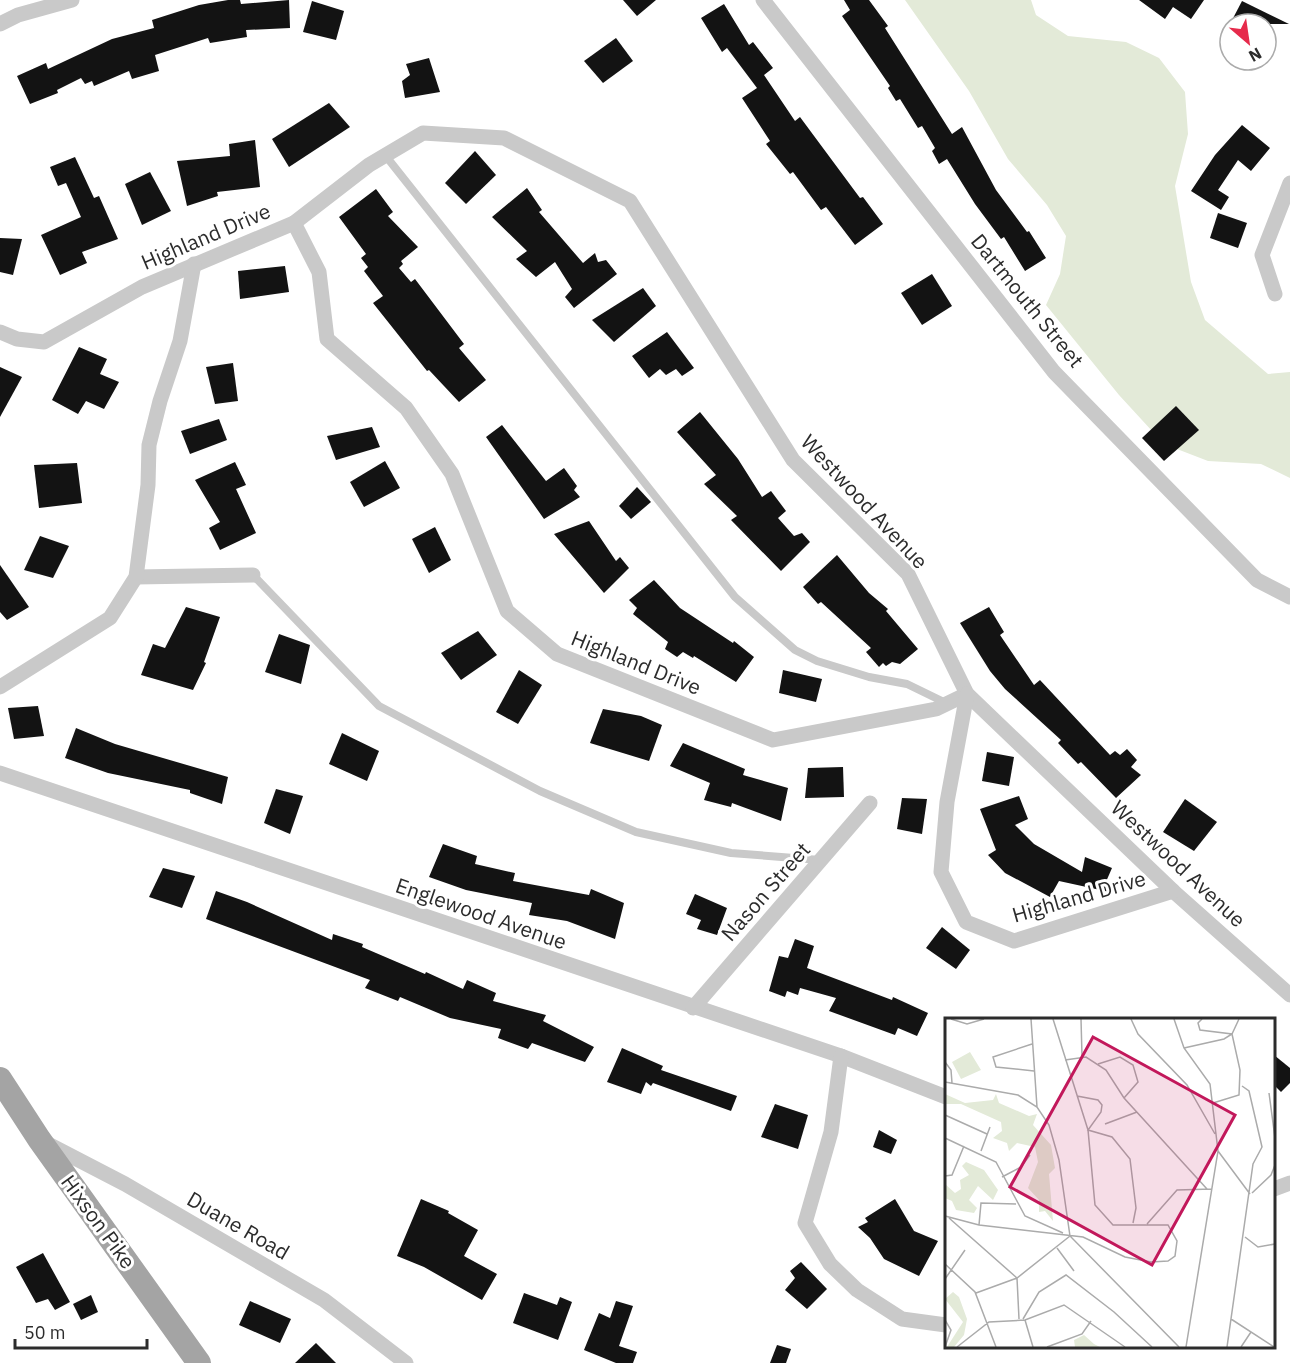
<svg xmlns="http://www.w3.org/2000/svg" width="1290" height="1363" viewBox="0 0 1290 1363" font-family="'IBM Plex Sans',sans-serif">
  <style>
    .green { fill: #e3ead8 }
    .building { fill: #131313 }
    .lines { fill: none; stroke-linecap: round; stroke-linejoin: round }
    .service { stroke: #c9c9c9; stroke-width: 8 }
    .minor { stroke: #c9c9c9; stroke-width: 15 }
    .primary { stroke: #a4a4a4; stroke-width: 24 }
    .labels { text-anchor: middle; stroke-width: 6; stroke-linejoin: round; paint-order: stroke }
    .street-label { font-size: 21px; fill: #2c2c2c; stroke: #fff }
    .inset-road { fill: none; stroke: #ababab; stroke-width: 1.5 }
    .view { fill: #c2185b; fill-opacity: 0.15; stroke: #c2185b; stroke-width: 3 }
    .inset-edge { fill: none; stroke: #2c2c2c; stroke-width: 3 }
  </style>
  <rect width="100%" height="100%" fill="#fff"/>
  <polygon class="green" points="905,0 1031,0 1036,15 1068,36 1126,42 1159,58 1185,92 1188,134 1175,186 1191,282 1205,320 1268,374 1290,372 1290,478 1261,464 1208,461 1164,444 1119,395 1046,305 1060,274 1066,236 1047,205 1008,159 969,91"/>
  <g class="building">
    <polygon points="228,0 240,0 241,4 289,0 290,28 246,30 247,37 210,43 208,38 155,55 159,71 132,79 129,71 94,86 92,81 85,84 81,78 57,90 58,93 30,104 17,76 46,63 48,69 112,39 154,28 152,20 199,5"/>
    <polygon points="623,0 656,0 637,16"/>
    <polygon points="844,0 869,0 888,26 885,28 952,134 962,127 996,190 1027,232 1029,231 1046,258 1025,271 1004,237 1001,239 975,204 947,159 939,164 932,151 935,148 922,126 918,128 900,99 896,101 888,88 890,86 842,16 850,10"/>
    <polygon points="1139,0 1204,0 1191,19 1173,7 1165,19"/>
    <polygon points="312,1 344,11 336,40 303,32"/>
    <polygon points="1242,1 1289,24 1230,24"/>
    <polygon points="724,4 749,45 753,42 773,68 764,75 795,121 800,117 860,198 863,197 883,224 855,245 826,207 821,210 793,172 790,174 766,144 770,141 742,98 757,88 727,48 722,52 701,18"/>
    <polygon points="616,38 633,61 603,83 584,61"/>
    <polygon points="429,58 440,92 405,98 402,81 410,75 406,64"/>
    <polygon points="329,103 350,127 289,167 272,139"/>
    <polygon points="1242,125 1270,148 1251,171 1238,160 1218,190 1229,197 1221,210 1191,191 1215,155"/>
    <polygon points="255,140 260,187 217,192 218,196 187,206 177,161 230,156 229,144"/>
    <polygon points="475,151 496,175 466,204 445,183"/>
    <polygon points="75,157 94,198 99,196 118,239 82,252 87,263 60,275 41,235 81,217 66,183 58,186 50,167"/>
    <polygon points="150,172 171,211 142,225 125,184"/>
    <polygon points="527,188 542,210 539,212 583,263 595,253 598,262 606,260 617,274 574,308 565,297 572,289 555,262 536,277 516,259 527,251 492,217"/>
    <polygon points="376,189 393,212 388,216 418,247 401,261 403,264 399,268 411,282 415,279 464,344 459,348 486,380 459,402 429,370 427,371 373,303 383,296 364,271 368,267 361,258 366,254 339,217"/>
    <polygon points="1218,213 1247,223 1238,248 1210,238"/>
    <polygon points="0,238 22,239 13,275 0,272"/>
    <polygon points="285,266 289,292 240,299 238,271"/>
    <polygon points="932,274 952,306 922,325 901,293"/>
    <polygon points="643,288 656,306 614,342 592,320"/>
    <polygon points="667,332 694,368 682,376 676,369 666,375 660,369 649,378 632,356"/>
    <polygon points="79,347 107,359 100,374 119,382 104,409 86,401 78,414 52,400"/>
    <polygon points="233,363 238,401 215,404 206,367"/>
    <polygon points="0,367 22,377 0,417"/>
    <polygon points="1176,406 1199,430 1164,461 1142,438"/>
    <polygon points="700,412 738,459 762,497 771,491 786,511 778,518 794,536 802,533 810,542 781,571 731,520 737,516 704,484 716,475 677,432"/>
    <polygon points="219,419 227,440 190,454 181,431"/>
    <polygon points="502,425 546,481 564,468 577,486 574,490 580,497 544,519 486,437"/>
    <polygon points="372,427 380,447 336,460 327,436"/>
    <polygon points="385,461 400,488 364,507 350,482"/>
    <polygon points="235,462 246,485 236,489 256,533 220,550 209,528 220,522 195,480"/>
    <polygon points="77,463 82,503 39,508 34,465"/>
    <polygon points="637,487 651,502 631,519 619,506"/>
    <polygon points="589,521 616,561 620,557 629,568 604,593 554,534"/>
    <polygon points="435,527 451,560 429,573 412,539"/>
    <polygon points="40,536 69,546 53,578 24,570"/>
    <polygon points="837,555 869,593 888,609 886,611 918,649 900,664 892,662 886,666 883,663 879,667 866,652 871,648 821,602 818,604 803,587"/>
    <polygon points="0,565 29,607 7,620 0,612"/>
    <polygon points="654,580 680,608 733,643 734,641 754,657 736,682 694,656 693,658 683,652 677,657 665,649 668,642 633,614 637,608 629,600"/>
    <polygon points="186,607 220,617 204,662 206,663 193,690 141,675 153,644 165,648"/>
    <polygon points="989,607 1004,632 1000,635 1034,685 1040,680 1110,755 1115,751 1120,755 1127,749 1137,760 1131,767 1141,775 1116,798 1081,762 1078,764 1058,743 1061,740 1005,689 990,671 960,623"/>
    <polygon points="478,631 497,655 461,680 441,653"/>
    <polygon points="279,634 310,645 301,684 265,672"/>
    <polygon points="519,670 542,685 518,724 496,712"/>
    <polygon points="783,670 822,679 816,702 779,693"/>
    <polygon points="38,706 44,736 14,739 8,708"/>
    <polygon points="603,709 641,716 662,725 649,761 590,743"/>
    <polygon points="76,728 115,744 228,777 222,804 190,793 190,790 108,773 65,758"/>
    <polygon points="342,733 379,751 367,781 329,764"/>
    <polygon points="683,743 745,769 743,775 788,788 781,821 732,803 731,807 704,800 710,783 670,766"/>
    <polygon points="987,752 1014,757 1009,786 982,781"/>
    <polygon points="843,767 844,797 805,798 808,768"/>
    <polygon points="276,789 303,796 290,834 264,823"/>
    <polygon points="1019,796 1028,819 1015,825 1034,844 1082,872 1085,857 1112,868 1105,884 1115,890 1114,893 1059,881 1050,897 1005,873 988,855 996,850 980,809"/>
    <polygon points="902,798 927,799 922,834 897,829"/>
    <polygon points="1185,799 1217,822 1194,851 1163,832"/>
    <polygon points="443,844 477,856 475,864 515,873 513,881 589,895 591,889 624,903 615,939 567,921 529,915 532,903 466,890 429,877"/>
    <polygon points="163,868 195,876 182,908 149,897"/>
    <polygon points="216,891 247,902 332,940 333,934 363,944 362,947 425,974 426,972 463,989 467,980 496,993 493,1001 546,1015 543,1021 594,1047 585,1062 532,1043 528,1049 498,1038 501,1029 450,1018 400,997 398,1001 365,988 370,980 206,919"/>
    <polygon points="695,894 727,908 717,935 697,929 701,920 686,914"/>
    <polygon points="942,927 970,950 956,969 926,948"/>
    <polygon points="795,939 814,946 807,968 892,1000 893,997 928,1013 917,1036 898,1028 895,1035 829,1011 836,998 800,988 798,995 787,991 785,997 769,991 779,956 788,958"/>
    <polygon points="622,1048 663,1066 661,1070 737,1096 731,1111 653,1083 651,1086 646,1082 641,1094 607,1082"/>
    <polygon points="1274,1055 1290,1068 1290,1083 1281,1092 1274,1085"/>
    <polygon points="775,1104 808,1115 798,1149 761,1137"/>
    <polygon points="879,1130 897,1140 891,1154 873,1147"/>
    <polygon points="421,1199 449,1211 448,1213 478,1230 464,1256 497,1274 482,1300 424,1267 397,1256"/>
    <polygon points="895,1199 914,1231 938,1241 919,1276 884,1259 870,1238 858,1227 868,1222 865,1218"/>
    <polygon points="43,1253 70,1302 55,1310 48,1299 36,1303 16,1267"/>
    <polygon points="801,1262 827,1289 807,1309 785,1290 795,1278 790,1271"/>
    <polygon points="524,1293 557,1305 560,1297 572,1302 558,1340 513,1323"/>
    <polygon points="91,1295 98,1312 81,1320 73,1304"/>
    <polygon points="250,1301 291,1319 280,1343 239,1325"/>
    <polygon points="616,1301 633,1306 619,1346 637,1352 633,1363 616,1363 584,1350 599,1313 610,1318"/>
    <polygon points="316,1343 336,1363 295,1363"/>
    <polygon points="777,1345 791,1349 786,1363 770,1363"/>
  </g>
  <g class="lines">
    <g class="service">
      <polyline points="385,155 735,597 795,650 817,661 869,677 907,684 946,703"/>
      <polyline points="253,575 379,706 540,791 636,832 731,853 820,860"/>
    </g>
    <g class="minor">
      <polyline points="763,0 1054,372 1257,580 1290,597"/>
      <polyline points="0,24 18,15 72,0"/>
      <polyline points="294,223 319,272 327,339 406,408 452,474 507,611 557,654 773,740 936,709 967,694"/>
      <polyline points="1275,294 1262,255 1290,183"/>
      <polyline points="0,332 17,339 44,342 142,287 294,223 369,165 423,133 504,138 630,201 793,460 908,574 967,694 1173,891 1290,995"/>
      <polyline points="136,577 253,575"/>
      <polyline points="0,687 110,618 136,577 148,485 149,445 160,401 180,341 194,264"/>
      <polyline points="967,694 947,802 941,872 966,922 1014,941 1173,891"/>
      <polyline points="0,773 841,1056 946,1097"/>
      <polyline points="693,1008 870,803"/>
      <polyline points="841,1056 831,1132 805,1223 830,1264 857,1290 902,1319 946,1325"/>
      <polyline points="46,1143 125,1184 324,1300 406,1363"/>
      <polyline points="1274,1189 1290,1183"/>
    </g>
    <polyline class="primary" points="0,1079 39,1139 199,1363"/>
  </g>
  <g class="labels">
    <g class="street-label">
      <text transform="translate(206 237) rotate(-23)" y="7">Highland Drive</text>
      <text transform="translate(1027 301) rotate(51)" y="7">Dartmouth Street</text>
      <text transform="translate(864 502) rotate(47)" y="7">Westwood Avenue</text>
      <text transform="translate(636 663) rotate(22)" y="7">Highland Drive</text>
      <text transform="translate(1178 864) rotate(43)" y="7">Westwood Avenue</text>
      <text transform="translate(766 892) rotate(-49)" y="7">Nason Street</text>
      <text transform="translate(1079 897) rotate(-16)" y="7">Highland Drive</text>
      <text transform="translate(481 914) rotate(19)" y="7">Englewood Avenue</text>
      <text transform="translate(98 1222) rotate(54)" y="7">Hixson Pike</text>
      <text transform="translate(238 1226) rotate(30)" y="7">Duane Road</text>
    </g>
  </g>
  <g transform="translate(945 1018)">
    <rect width="330" height="330" fill="#fff"/>
    <path d="M 25,34 L 36,52 L 16,61 L 7,44 ZM 0,76 L 20,85 L 48,82 L 51,76 L 54,85 L 84,98 L 92,96 L 88,107 L 106,127 L 110,150 L 104,156 L 108,203 L 100,193 L 94,194 L 94,182 L 83,170 L 93,144 L 90,129 L 72,125 L 64,133 L 62,125 L 48,120 L 57,113 L 56,104 L 16,86 L 0,86 ZM 21,144 L 39,152 L 53,172 L 48,182 L 33,168 L 24,182 L 32,190 L 29,195 L 11,192 L 7,183 L 0,180 L 0,166 L 10,175 L 16,171 L 15,162 L 24,157 L 17,148 ZM 8,274 L 14,279 L 22,301 L 19,317 L 9,329 L 2,329 L 18,304 L 0,281 ZM 139,317 L 149,326 L 155,329 L 130,329 L 129,322 Z" fill="#e3ead8"/>
    <path class="inset-road" d="M 6,1 L 22,6 L 39,1M 86,1 L 92,89M 136,1 L 137,38M 186,1 L 193,16 L 242,67 L 270,116M 229,1 L 239,30 L 265,66 L 273,133 L 241,329M 257,1 L 253,5 L 255,12 L 287,16 L 295,52 L 294,77 L 268,85M 87,26 L 48,39 L 51,49 L 89,53M 239,30 L 279,21 L 287,16 L 294,1M 120,42 L 141,39 L 161,52 L 179,80 L 262,171M 0,44 L 6,52 L 7,65M 153,46 L 175,39 L 188,47 L 193,64 L 179,80M 0,64 L 73,77 L 92,89 L 104,107 L 114,142 L 125,218 L 234,329M 324,75 L 330,120M 132,78 L 153,82 L 157,87 L 156,94 L 143,112 L 167,119 L 185,141 L 191,190 L 188,205M 0,97 L 42,116M 160,106 L 192,94M 0,120 L 51,144 L 80,198 L 118,215M 36,133 L 45,109M 273,133 L 305,176M 0,158 L 7,157 L 19,128M 57,159 L 76,149 L 85,137M 307,175 L 326,157 L 330,147M 0,198 L 34,207 L 138,219 L 180,239 L 206,244 L 223,243 L 230,238 L 232,223 L 223,207 L 168,207 L 150,187 L 143,112 L 108,1M 4,200 L 72,260 L 74,301M 202,206 L 232,172 L 267,171M 34,207 L 36,185 L 71,186M 300,219 L 313,229 L 330,226M 112,230 L 129,253M 0,246 L 30,274 L 51,329M 0,261 L 20,232M 31,275 L 72,260 L 125,218M 78,301 L 94,274 L 121,257 L 169,294 L 207,329M 286,301 L 329,329M 0,302 L 6,312 L 0,329M 80,302 L 88,329M 12,329 L 44,304 L 80,302 L 119,287 L 180,329M 102,329 L 137,316 L 146,303M 282,329 L 308,146 L 317,129 L 304,73 L 297,68M 296,329 L 306,314"/>
    <path class="view" d="M 148,19 L 290,97 L 207,247 L 65,169 Z"/>
    <rect width="330" height="330" class="inset-edge"/>
  </g>
  <g transform="translate(1248 42) rotate(151)"><circle r="28" fill="#ffffff" stroke="#ababab" stroke-width="1.5"/>
  <path d="M0-4.5L10 22L0 15L-10 22Z" fill="#e62a4b"/>
  <text y="-9" font-size="16" font-weight="bold" text-anchor="middle" fill="#2c2c2c">N</text>
  </g>
  <path d="M15 1339v9h132v-9" fill="none" stroke="#2c2c2c" stroke-width="3"/>
  <text x="24" y="1339" font-size="18" fill="#2c2c2c" stroke="#ffffff" stroke-width="4.5" paint-order="stroke">50 m</text>
</svg>
